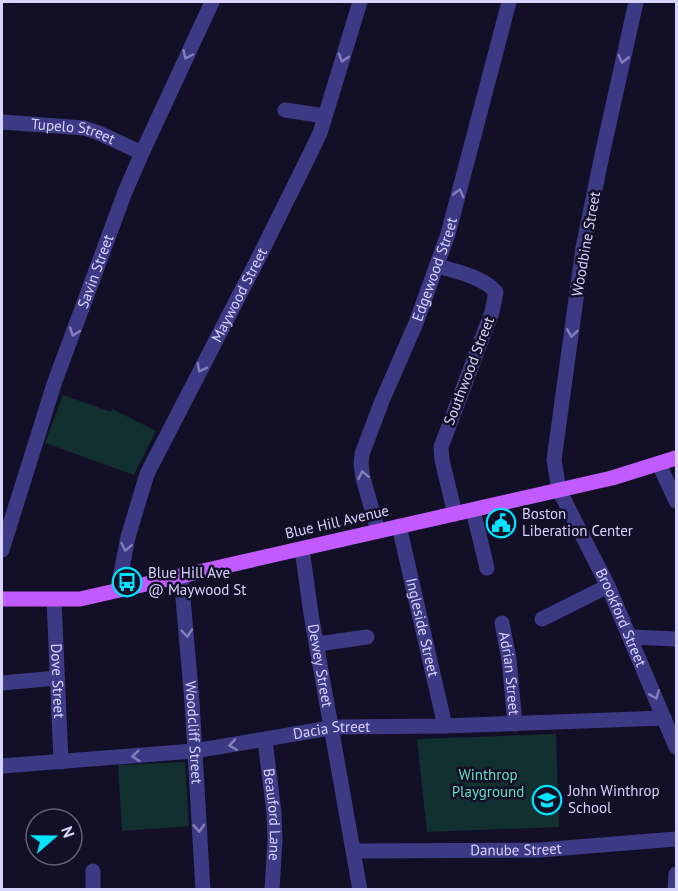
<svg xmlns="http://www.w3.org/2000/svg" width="678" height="891" viewBox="0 0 678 891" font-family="'PT Sans',sans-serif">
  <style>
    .green { fill: #12302f }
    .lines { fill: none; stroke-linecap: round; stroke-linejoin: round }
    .minor { stroke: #3d3a85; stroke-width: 15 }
    .major { stroke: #c25bff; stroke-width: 15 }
    .oneway { stroke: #837fbc }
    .labels { text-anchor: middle; stroke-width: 5; stroke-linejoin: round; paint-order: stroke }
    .street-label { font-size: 15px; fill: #d9d4ff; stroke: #130f26 }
    .poi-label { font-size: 15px; fill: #d9d4ff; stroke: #130f26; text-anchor: start }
    .park-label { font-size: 15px; fill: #5fe0c0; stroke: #130f26 }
  </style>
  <rect width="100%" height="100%" fill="#130f26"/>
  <g class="green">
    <polygon points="63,395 111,412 112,409 156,431 134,475 45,443"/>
    <polygon points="556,734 559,827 427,832 417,739"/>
    <polygon points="185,762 189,826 122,831 118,765"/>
  </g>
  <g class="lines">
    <g class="minor">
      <path id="s1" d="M 636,2 L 602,155 L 583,248 L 554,460 L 559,490 L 608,586 L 676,747"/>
      <polyline points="285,110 325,116"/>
      <path id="s2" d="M 2,122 L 84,128 L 99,133 L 142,153"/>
      <path d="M 437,266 C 456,271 483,277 496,292 L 492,312 L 441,447 L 442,460 L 455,514"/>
      <polyline points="659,464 676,501"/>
      <polyline points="473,510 487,568"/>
      <path id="s3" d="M 399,526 L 445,726"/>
      <path id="s4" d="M 378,531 L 363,478 L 361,464 L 362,454 L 382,401 L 416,323 L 448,234 L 509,2"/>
      <path id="s5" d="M 302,549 L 311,614 L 360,890"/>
      <path id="s6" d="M 2,550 L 54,384 L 125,192 L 142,153 L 212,2"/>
      <path id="s7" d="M 181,575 L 192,702 L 203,890"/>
      <path id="s8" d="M 118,589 L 128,537 L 147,474 L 261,253 L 308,158 L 320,133 L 360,2"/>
      <path id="s9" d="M 54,600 L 61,762"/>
      <polyline points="542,619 608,586"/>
      <path id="s10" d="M 502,623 L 509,659 L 515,724"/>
      <polyline points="632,637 676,639"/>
      <polyline points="317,644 367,637"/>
      <polyline points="2,683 57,678"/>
      <path id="s11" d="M 265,740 L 274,813 L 275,839 L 272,890"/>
      <path id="s12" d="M 2,766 L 194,751 L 336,727 L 445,726 L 664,718"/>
      <path id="s13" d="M 354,851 L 540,850 L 676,839"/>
      <polyline points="93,871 93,890"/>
      <polyline points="675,890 676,874"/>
    </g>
    <polyline class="major" points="2,599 80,599 612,478 676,458"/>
  </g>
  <defs><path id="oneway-chevron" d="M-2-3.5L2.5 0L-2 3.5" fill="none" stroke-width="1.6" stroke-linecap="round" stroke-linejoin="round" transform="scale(1.5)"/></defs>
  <g class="oneway">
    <use href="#oneway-chevron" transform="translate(187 55) rotate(115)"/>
    <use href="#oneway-chevron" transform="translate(343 58) rotate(107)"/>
    <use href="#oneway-chevron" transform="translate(623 59) rotate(103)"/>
    <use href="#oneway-chevron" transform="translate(459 193) rotate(-75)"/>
    <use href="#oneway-chevron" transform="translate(74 332) rotate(110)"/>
    <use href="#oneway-chevron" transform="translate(572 333) rotate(98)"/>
    <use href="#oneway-chevron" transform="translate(201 368) rotate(117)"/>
    <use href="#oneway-chevron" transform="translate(363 475) rotate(-101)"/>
    <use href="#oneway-chevron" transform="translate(126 547) rotate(101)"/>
    <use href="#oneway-chevron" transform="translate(187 633) rotate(85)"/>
    <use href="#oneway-chevron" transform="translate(655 695) rotate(68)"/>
    <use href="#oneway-chevron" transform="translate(233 745) rotate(171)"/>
    <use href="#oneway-chevron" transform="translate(136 756) rotate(175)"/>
    <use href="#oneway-chevron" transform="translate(199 828) rotate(86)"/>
  </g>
  <defs>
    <g id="civic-ring" transform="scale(1.5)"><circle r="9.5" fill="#130f26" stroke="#00e5ff" stroke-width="1.5"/><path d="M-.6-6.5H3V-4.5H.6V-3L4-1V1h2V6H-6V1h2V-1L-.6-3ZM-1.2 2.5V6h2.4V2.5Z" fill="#00e5ff"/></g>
    <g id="bus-ring" transform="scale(1.5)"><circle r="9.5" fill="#130f26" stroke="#00e5ff" stroke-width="1.5"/><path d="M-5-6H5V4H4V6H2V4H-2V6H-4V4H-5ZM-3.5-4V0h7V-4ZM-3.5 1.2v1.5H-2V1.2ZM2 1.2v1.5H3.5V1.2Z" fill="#00e5ff"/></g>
    <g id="school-ring" transform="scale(1.5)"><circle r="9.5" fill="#130f26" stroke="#00e5ff" stroke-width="1.5"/><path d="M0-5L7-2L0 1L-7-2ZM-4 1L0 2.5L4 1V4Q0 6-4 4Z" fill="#00e5ff"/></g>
  </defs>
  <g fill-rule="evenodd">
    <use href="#civic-ring" x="501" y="523"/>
    <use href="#bus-ring" x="127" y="582"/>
    <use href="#school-ring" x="547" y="800"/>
  </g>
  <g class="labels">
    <g class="street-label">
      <text dy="5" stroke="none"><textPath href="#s2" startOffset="72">Tupelo Street</textPath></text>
      <text transform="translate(586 244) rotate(-80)" y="5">Woodbine Street</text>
      <text dy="5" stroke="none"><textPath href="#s4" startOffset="278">Edgewood Street</textPath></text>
      <text dy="5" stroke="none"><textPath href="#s6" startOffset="294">Savin Street</textPath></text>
      <text dy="5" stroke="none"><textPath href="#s8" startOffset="320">Maywood Street</textPath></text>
      <text transform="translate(469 371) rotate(-69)" y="5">Southwood Street</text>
      <text transform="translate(337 522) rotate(-13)" y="5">Blue Hill Avenue</text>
      <text dy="5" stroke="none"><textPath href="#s1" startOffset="638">Brookford Street</textPath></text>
      <text dy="5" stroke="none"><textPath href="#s3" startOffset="104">Ingleside Street</textPath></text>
      <text dy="5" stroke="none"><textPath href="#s5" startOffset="118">Dewey Street</textPath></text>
      <text dy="5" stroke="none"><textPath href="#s10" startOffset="51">Adrian Street</textPath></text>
      <text dy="5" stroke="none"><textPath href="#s9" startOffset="81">Dove Street</textPath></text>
      <text dy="5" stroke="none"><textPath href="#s12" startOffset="332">Dacia Street</textPath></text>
      <text dy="5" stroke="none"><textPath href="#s7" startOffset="158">Woodcliff Street</textPath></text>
      <text dy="5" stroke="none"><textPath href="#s11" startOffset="75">Beauford Lane</textPath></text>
      <text dy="5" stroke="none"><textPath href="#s13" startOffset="162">Danube Street</textPath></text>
    </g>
    <g class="poi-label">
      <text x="522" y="519">Boston<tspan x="522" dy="17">Liberation Center</tspan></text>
      <text x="148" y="578">Blue Hill Ave<tspan x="148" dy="17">@ Maywood St</tspan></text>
      <text x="568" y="796">John Winthrop<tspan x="568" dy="17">School</tspan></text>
    </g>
    <g class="park-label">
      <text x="488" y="780">Winthrop<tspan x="488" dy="17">Playground</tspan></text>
    </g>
  </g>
  <rect width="678" height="891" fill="none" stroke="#d9d4ff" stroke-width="6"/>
  <g transform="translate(54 837) rotate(70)"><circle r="28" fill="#130f26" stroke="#625e7d" stroke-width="1.5"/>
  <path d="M0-4.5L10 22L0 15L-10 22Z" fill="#00e5ff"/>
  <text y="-9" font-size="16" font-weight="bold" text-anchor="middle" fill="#d9d4ff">N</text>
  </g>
</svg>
